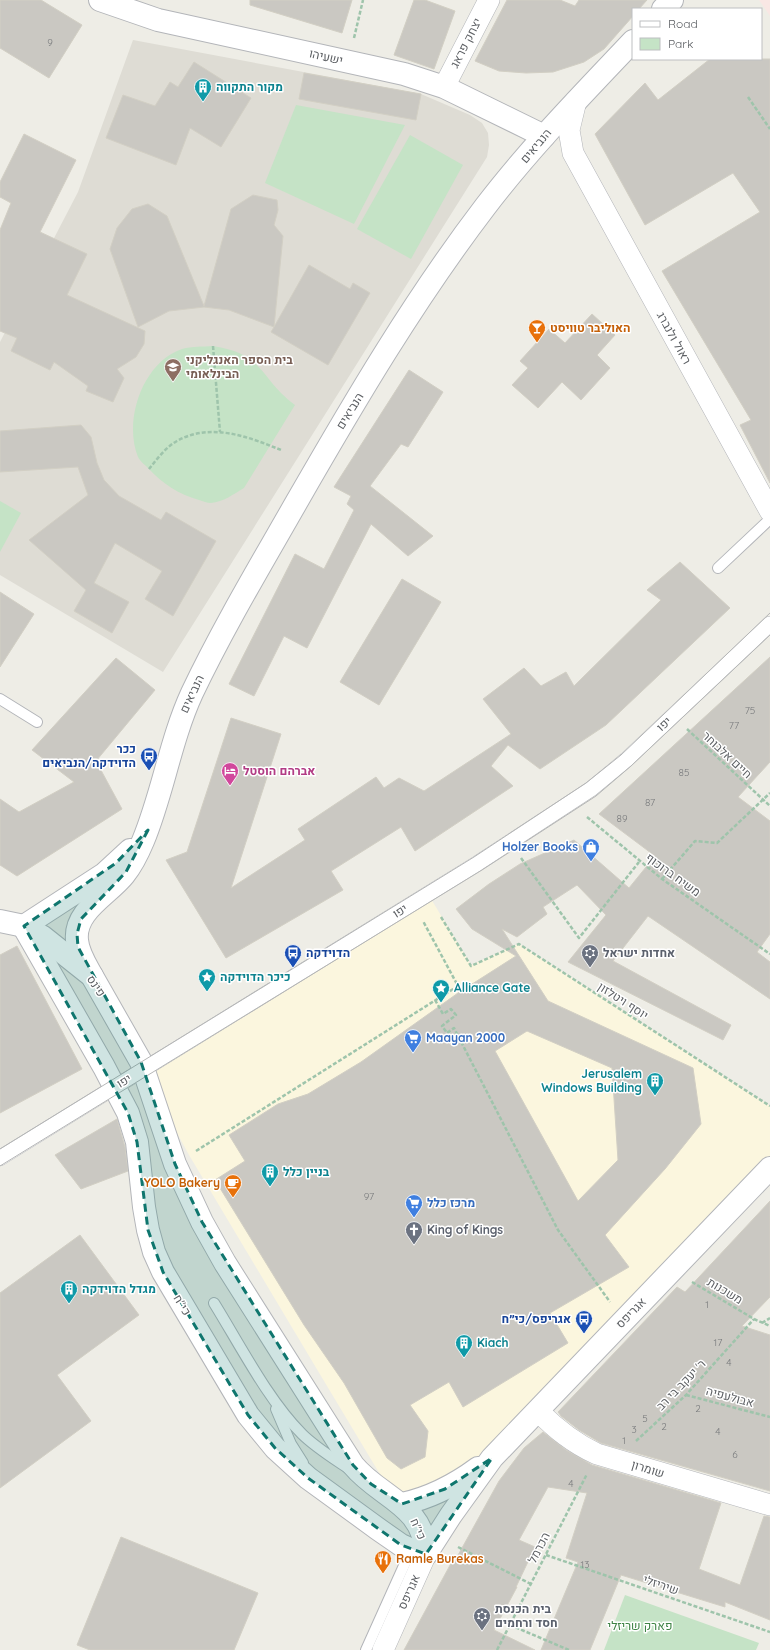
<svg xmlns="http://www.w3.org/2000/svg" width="770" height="1650" viewBox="0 0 770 1650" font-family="Quicksand,Heebo,sans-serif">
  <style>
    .commercial { fill: #fbf6de }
    .education { fill: #dedcd4 }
    .medical { fill: #f9e7e4 }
    .green { fill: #c5e3c6 }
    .building { fill: #cac8c2; stroke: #d2cfc4; fill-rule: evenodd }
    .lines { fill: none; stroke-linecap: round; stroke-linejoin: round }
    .service-casing { stroke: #b3b5b9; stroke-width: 12 }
    .pedestrian-casing { stroke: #b3b5b9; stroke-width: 16 }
    .minor-casing { stroke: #b3b5b9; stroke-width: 22 }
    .tertiary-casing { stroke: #b3b5b9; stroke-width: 24 }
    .path { stroke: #9ec4ab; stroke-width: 2.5; stroke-dasharray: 4 2; stroke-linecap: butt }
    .service { stroke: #fff; stroke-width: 10 }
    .pedestrian { stroke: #fff; stroke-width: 15 }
    .minor { stroke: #fff; stroke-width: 21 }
    .tertiary { stroke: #fff; stroke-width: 22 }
    .tram { stroke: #b5b6b6; stroke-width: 1 }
    .marked { fill: #0f766e; fill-opacity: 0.2; stroke: #0f766e; stroke-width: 3; stroke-dasharray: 8 5; stroke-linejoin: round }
    .labels { text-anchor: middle; stroke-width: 3; stroke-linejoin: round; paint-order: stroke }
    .number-label { font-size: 10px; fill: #787a7c }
    .street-label { font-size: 12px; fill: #5d6064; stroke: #fff }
    .culture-label { font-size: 12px; font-weight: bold; fill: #0d838f; stroke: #fff; text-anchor: start }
    .food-label { font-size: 12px; font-weight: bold; fill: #c56008; stroke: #fff; text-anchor: start }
    .education-label { font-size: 12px; font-weight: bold; fill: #785e54; stroke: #fff; text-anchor: start }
    .transit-label { font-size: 12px; font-weight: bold; fill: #164399; stroke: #fff; text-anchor: end }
    .hotel-label { font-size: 12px; font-weight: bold; fill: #b23c85; stroke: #fff; text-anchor: start }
    .shop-label { font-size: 12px; font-weight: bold; fill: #366cbe; stroke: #fff; text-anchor: start }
    .worship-label { font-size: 12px; font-weight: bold; fill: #5b616d; stroke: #fff; text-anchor: start }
    .park-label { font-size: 12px; fill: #3e8345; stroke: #fff }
  </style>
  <rect width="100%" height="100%" fill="#eeede6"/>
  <polygon class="commercial" points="428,894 471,965 519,944 770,1106 770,1168 492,1458 402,1504 384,1481 318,1371 189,1155 146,1076"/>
  <polygon class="education" points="133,40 421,94 470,115 482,123 488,133 489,145 487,157 163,672 0,575 0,342 78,192"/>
  <polygon class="medical" points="759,0 770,0 770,16"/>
  <g class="green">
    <polygon points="296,105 405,125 354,224 265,183"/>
    <polygon points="410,135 463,165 411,259 357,229"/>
    <path d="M 213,346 C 265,354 259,378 295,405 L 244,488 C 234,494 223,502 211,503 C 207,503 203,501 199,500 C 178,494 163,484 148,468 C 145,465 140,461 138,457 C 123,420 143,362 182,349 C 192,346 203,347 213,346 Z"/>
    <polygon points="0,501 21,513 0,552"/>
    <polygon points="625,1595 759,1643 756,1650 604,1650"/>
  </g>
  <g class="building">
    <polygon points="0,0 41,0 82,25 49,78 0,48"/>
    <polygon points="250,0 352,0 342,33 250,5"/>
    <polygon points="414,0 425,0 455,11 434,69 394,55"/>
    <polygon points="507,0 560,0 575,6 579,0 647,0 639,9 633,9 633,16 604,49 584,62 553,72 526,73 499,71 475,61"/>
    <polygon points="710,59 770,59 770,483 740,425 751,420 662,271 760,212 733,173 645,225 595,134 645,83 658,100"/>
    <polygon points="194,62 251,98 221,147 190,128 176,165 106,138 123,95 155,106 170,82 178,87"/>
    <polygon points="304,73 421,94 416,120 299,99"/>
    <polygon points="24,134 76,160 40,232 87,254 67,295 145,331 144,344 136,357 117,369 124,378 113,402 86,391 88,386 54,362 50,370 11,351 17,338 0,331 0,230 11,203 0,197 0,182"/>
    <polygon points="253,195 277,200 278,210 274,225 283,236 274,327 309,265 350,289 353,283 370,293 328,365 271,332 274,327 229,310 204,307 169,311 138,327 110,249 117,228 132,209 148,204 167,216 204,306 231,209"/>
    <polygon points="592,314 615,335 597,355 610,368 581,400 562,382 538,408 512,385 528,368 520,361 549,329 565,343"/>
    <polygon points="409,370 443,392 408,447 401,444 370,486 433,536 408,556 371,524 307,648 284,636 254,696 229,684 295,554 324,569 354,510 347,504 351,496 334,487"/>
    <polygon points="81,425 91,437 97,463 104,480 119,496 161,520 166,512 216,541 173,616 145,599 162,571 115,543 94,583 129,602 112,633 74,611 86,590 29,540 88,495 78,467 0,472 0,431"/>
    <polygon points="680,562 730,608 606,725 540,769 508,745 491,766 513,786 415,851 401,827 331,871 343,890 226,958 166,860 187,852 231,718 281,734 231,888 305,840 298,829 376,777 384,788 399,778 424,791 511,734 483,699 524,668 541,686 566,672 574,686 661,600 647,590"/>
    <polygon points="402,579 441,602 379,705 340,682"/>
    <polygon points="0,592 34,614 0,667"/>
    <path d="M 770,657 L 770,762 L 738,797 L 770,821 L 770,934 L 757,952 L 770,962 L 770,999 L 648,916 L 613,961 L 731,1025 L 723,1040 L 568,962 L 606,915 L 577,885 L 543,907 L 547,914 L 517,937 L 502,929 L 548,1001 L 693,1068 L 701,1124 L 665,1169 L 605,1235 L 629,1267 L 550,1313 L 568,1343 L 463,1407 L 449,1382 L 410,1405 L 428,1431 L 425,1457 L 401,1469 L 387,1458 L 344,1383 L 304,1325 L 215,1180 L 245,1161 L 229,1135 L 278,1104 L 308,1094 L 361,1062 L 458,993 L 516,956 L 472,929 L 456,909 L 489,884 L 520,864 L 574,840 L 629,888 L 655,856 L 599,814 ZM 527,1031 L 612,1068 L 618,1160 L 578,1201 L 495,1051 Z"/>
    <polygon points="116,658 155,690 96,761 122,809 17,876 0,865 0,799 19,812 74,782 32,750"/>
    <polygon points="17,946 82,1069 0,1113 0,955"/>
    <polygon points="117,1119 125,1147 128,1171 81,1189 55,1155"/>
    <polygon points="770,1201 770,1297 742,1326 770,1335 770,1491 601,1443 579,1430 561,1416 558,1412 677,1287 685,1292"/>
    <polygon points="80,1235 139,1315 57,1375 91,1421 0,1488 0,1293"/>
    <polygon points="543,1432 566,1450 592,1465 721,1503 699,1569 740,1585 764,1516 770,1517 770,1620 725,1602 725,1607 621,1575 590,1650 541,1650 578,1562 566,1558 587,1493 548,1487 519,1540 535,1547 516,1587 517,1587 494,1630 535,1650 404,1650 455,1556 457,1557 499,1481 524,1448"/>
    <polygon points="121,1537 258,1593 234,1650 90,1650 77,1645"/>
  </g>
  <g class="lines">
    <g class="service-casing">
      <g id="service">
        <polyline points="718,568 770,519"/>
        <polyline points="0,699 37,722"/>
        <path d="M 214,1303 C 240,1345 268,1400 302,1434 C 315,1447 333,1458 349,1469"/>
        <polyline points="276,1409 291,1444 303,1463"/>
        <polyline points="366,1650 411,1550"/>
      </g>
    </g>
    <g class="pedestrian-casing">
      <polyline id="pedestrian" points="0,1158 478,863 591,789 626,760 770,624"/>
    </g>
    <g class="minor-casing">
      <g id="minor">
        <polyline points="444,87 489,0"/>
        <polyline points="576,101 569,130 573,153 770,511"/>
        <path d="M 538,1411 C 556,1429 573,1443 597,1454 L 770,1505"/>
        <polyline points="383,1650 426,1554"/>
      </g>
    </g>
    <g class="tertiary-casing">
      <g id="tertiary">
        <polyline points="100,0 158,20 404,74 444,87 544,136"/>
        <polyline points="663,9 672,0"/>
        <path d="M 0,921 L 24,926 L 43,937 L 92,976 L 141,1062 L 175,1164 L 202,1222 L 225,1263 L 353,1465 C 380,1498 424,1504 426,1554"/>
        <polyline points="24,926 104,874 130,850"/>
        <polyline points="25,929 104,1067 128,1113 137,1142 144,1207 148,1230 154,1252 163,1272 248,1415 275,1448 308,1478 378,1529 401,1545 419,1553 426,1554"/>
        <path d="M 92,976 C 86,965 78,953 77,940 C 74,911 108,895 124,875 C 132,865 138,853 143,841 C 163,793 170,741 192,693 C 223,628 260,566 296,503 C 354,402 414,300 485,207 C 530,148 582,95 633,41"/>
        <path d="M 402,1504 C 430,1498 455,1485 478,1468"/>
        <polyline points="426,1554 451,1515 492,1458 770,1168"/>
      </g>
    </g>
    <g class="path">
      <polyline points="354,38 363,0"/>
      <polyline points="748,97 770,129"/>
      <polyline points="213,346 220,432"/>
      <path d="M 149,469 C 157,459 166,447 177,441 C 211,422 249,437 281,450"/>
      <polyline points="687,729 770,806"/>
      <polyline points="587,817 662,879 770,954"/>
      <polyline points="521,858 579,938 639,862"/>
      <polyline points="662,879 695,841 717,843 770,793"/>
      <polyline points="441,917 471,966 519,944 770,1106"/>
      <polyline points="435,1000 443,1014 451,1009 456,1015 442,1026 447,1033 454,1028 558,1230 610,1302"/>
      <polyline points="196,1151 458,986 423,921"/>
      <polyline points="692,1282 754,1319 770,1326"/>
      <polyline points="762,1323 770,1318"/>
      <polyline points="686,1395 770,1417"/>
      <polyline points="636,1441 686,1395 754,1319"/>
      <polyline points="458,1547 531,1584"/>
      <polyline points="546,1555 770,1632"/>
      <polyline points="510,1625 569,1650"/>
      <polyline points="497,1650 587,1474"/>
    </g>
    <use href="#service" class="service"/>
    <use href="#pedestrian" class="pedestrian"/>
    <use href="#minor" class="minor"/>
    <use href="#tertiary" class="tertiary"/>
    <g class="tram">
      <polyline points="0,1149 474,857 586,783 621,755 770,613"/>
      <polyline points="0,1166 482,870 596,796 631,766 770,635"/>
    </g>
  </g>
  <path class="marked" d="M 148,830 L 126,872 L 81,919 L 77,934 L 78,947 L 141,1062 L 175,1164 L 202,1222 L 353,1465 L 371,1484 L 402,1504 L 445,1489 L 492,1458 L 426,1554 L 401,1545 L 308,1478 L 275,1448 L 248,1415 L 163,1272 L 148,1230 L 137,1142 L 128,1113 L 24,926 L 116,863 Z"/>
  <defs>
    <g id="building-pin" transform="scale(0.9)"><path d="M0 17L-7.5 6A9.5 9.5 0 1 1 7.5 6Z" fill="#0f9aa8" stroke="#fff"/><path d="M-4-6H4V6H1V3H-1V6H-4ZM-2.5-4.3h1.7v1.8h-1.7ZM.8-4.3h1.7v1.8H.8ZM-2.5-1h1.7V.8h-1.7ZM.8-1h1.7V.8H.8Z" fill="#fff"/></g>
    <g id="bar-pin" transform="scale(0.9)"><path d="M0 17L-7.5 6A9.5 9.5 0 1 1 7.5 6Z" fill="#e8710a" stroke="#fff"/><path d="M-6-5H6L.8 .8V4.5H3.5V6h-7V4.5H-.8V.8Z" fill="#fff"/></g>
    <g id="school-pin" transform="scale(0.9)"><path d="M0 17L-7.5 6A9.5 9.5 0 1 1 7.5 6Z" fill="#8d6e63" stroke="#fff"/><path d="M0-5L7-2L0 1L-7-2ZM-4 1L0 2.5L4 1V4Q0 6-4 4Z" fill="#fff"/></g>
    <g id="bus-pin" transform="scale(0.9)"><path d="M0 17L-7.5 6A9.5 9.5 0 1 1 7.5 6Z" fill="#1a4fb4" stroke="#fff"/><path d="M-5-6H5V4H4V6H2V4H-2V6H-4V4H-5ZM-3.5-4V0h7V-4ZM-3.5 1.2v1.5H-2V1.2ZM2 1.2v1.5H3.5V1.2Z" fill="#fff"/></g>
    <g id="hotel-pin" transform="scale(0.9)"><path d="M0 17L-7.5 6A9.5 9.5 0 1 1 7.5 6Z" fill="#d1479c" stroke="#fff"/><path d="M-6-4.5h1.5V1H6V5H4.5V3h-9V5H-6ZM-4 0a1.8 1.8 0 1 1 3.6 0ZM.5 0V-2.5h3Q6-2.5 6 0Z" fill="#fff"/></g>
    <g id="shop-pin" transform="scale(0.9)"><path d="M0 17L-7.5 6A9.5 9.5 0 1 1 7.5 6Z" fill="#3f7fe0" stroke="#fff"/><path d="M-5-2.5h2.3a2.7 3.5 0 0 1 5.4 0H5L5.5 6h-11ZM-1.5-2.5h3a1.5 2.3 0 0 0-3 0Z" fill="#fff"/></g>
    <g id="synagogue-pin" transform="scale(0.9)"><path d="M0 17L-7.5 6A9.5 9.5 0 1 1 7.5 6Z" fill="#6b7280" stroke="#fff"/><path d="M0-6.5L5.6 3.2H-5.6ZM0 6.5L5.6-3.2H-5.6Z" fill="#fff"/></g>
    <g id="sight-pin" transform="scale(0.9)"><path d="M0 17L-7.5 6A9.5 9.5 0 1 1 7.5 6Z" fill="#0f9aa8" stroke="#fff"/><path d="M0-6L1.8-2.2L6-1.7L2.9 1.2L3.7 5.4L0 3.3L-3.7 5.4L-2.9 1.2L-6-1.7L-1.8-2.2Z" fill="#fff"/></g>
    <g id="supermarket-pin" transform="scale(0.9)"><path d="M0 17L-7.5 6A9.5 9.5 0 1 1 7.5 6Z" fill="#3f7fe0" stroke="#fff"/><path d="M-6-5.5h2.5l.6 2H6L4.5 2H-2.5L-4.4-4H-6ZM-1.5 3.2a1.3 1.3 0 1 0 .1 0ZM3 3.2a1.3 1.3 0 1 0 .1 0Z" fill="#fff"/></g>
    <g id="cafe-pin" transform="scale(0.9)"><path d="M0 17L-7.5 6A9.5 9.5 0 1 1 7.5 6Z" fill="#e8710a" stroke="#fff"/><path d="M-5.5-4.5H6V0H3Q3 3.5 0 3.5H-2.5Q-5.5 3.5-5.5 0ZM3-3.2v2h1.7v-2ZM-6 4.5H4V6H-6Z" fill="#fff"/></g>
    <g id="church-pin" transform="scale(0.9)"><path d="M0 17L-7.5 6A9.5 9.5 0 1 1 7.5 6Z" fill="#6b7280" stroke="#fff"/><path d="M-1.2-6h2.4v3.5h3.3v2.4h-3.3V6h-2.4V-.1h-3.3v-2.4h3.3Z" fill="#fff"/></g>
    <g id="restaurant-pin" transform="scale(0.9)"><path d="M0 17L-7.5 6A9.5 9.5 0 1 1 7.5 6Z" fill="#e8710a" stroke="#fff"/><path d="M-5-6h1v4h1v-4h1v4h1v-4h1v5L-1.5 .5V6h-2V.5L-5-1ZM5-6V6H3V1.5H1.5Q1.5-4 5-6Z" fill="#fff"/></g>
  </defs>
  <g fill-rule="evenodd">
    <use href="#building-pin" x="203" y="87"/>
    <use href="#bar-pin" x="537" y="328"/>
    <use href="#school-pin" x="173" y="367"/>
    <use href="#bus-pin" x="149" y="756"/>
    <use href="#hotel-pin" x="230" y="771"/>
    <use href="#shop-pin" x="591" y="847"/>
    <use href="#bus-pin" x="293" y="953"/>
    <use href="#synagogue-pin" x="590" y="953"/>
    <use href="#sight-pin" x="207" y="977"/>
    <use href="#sight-pin" x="441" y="988"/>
    <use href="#supermarket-pin" x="413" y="1038"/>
    <use href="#building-pin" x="655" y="1081"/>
    <use href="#building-pin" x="270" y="1172"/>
    <use href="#cafe-pin" x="233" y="1183"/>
    <use href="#supermarket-pin" x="414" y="1203"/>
    <use href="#church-pin" x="414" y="1230"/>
    <use href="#building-pin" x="69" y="1289"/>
    <use href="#bus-pin" x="584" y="1319"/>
    <use href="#building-pin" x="464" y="1343"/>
    <use href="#restaurant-pin" x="383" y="1559"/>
    <use href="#synagogue-pin" x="482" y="1616"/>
  </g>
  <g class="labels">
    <g class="number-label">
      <text x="50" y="46">9</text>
      <text x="750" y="714">75</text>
      <text x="734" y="729">77</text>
      <text x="684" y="776">85</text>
      <text x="650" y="806">87</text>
      <text x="622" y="822">89</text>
      <text x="369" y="1200">97</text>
      <text x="707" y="1308">1</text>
      <text x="718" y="1346">17</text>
      <text x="729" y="1366">4</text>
      <text x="698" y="1412">2</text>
      <text x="645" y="1422">5</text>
      <text x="664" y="1430">2</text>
      <text x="634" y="1433">3</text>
      <text x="718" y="1435">4</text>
      <text x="624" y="1444">1</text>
      <text x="735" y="1458">6</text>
      <text x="571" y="1487">4</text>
      <text x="585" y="1568">13</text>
    </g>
    <g class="street-label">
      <text transform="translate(466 43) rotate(-63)" y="4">יצחק פראג</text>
      <text transform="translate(326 57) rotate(13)" y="4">ישעיהו</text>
      <text transform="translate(536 146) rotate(-50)" y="4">הנביאים</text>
      <text transform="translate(674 338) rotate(61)" y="4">ראול ולנברג</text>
      <text transform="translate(350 411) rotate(-58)" y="4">הנביאים</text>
      <text transform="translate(192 694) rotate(-65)" y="4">הנביאים</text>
      <text transform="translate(664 724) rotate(-43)" y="4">יפו</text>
      <text transform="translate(727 755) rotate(43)" y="4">חיים אלבוחר</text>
      <text transform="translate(673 875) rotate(36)" y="4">משיח ברוכוף</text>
      <text transform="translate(400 911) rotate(-32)" y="4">יפו</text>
      <text transform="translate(96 986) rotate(56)" y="4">פינס</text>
      <text transform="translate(623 1001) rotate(33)" y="4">יוסף ויטלזון</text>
      <text transform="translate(124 1081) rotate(-31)" y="4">יפו</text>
      <text transform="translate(725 1291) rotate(31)" y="4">משכנות</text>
      <text transform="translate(182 1305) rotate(59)" y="4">כי"ח</text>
      <text transform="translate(631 1313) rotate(-46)" y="4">אגריפס</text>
      <text transform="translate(681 1385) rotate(-46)" y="4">ר' יעקב בי רב</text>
      <text transform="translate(730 1397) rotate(15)" y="4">אבולעפיה</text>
      <text transform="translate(648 1469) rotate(17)" y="4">שומרון</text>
      <text transform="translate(418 1529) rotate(66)" y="4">כי"ח</text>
      <text transform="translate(539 1548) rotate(-63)" y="4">הכרמל</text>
      <text transform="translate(661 1585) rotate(19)" y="4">שיריזלי</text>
      <text transform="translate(409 1592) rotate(-66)" y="4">אגריפס</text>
    </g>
    <g class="culture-label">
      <text x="216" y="91">מקור התקווה</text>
      <text x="220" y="981">כיכר הדוידקה</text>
      <text x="454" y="992">Alliance Gate</text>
      <text x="642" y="1078" text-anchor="end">Jerusalem<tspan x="642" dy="14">Windows Building</tspan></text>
      <text x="283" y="1176">בניין כלל</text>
      <text x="82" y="1293">מגדל הדוידקה</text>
      <text x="477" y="1347">Kiach</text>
    </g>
    <g class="food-label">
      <text x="550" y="332">האוליבר טוויסט</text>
      <text x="220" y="1187" text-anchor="end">YOLO Bakery</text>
      <text x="396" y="1563">Ramle Burekas</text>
    </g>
    <g class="education-label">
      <text x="186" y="364">בית הספר האנגליקני<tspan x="186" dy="14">הבינלאומי</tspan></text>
    </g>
    <g class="transit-label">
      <text x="136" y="753">ככר<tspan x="136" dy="14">הדוידקה/הנביאים</tspan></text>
      <text x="306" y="957" text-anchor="start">הדוידקה</text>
      <text x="571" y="1323">אגריפס/כי״ח</text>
    </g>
    <g class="hotel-label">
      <text x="243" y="775">אברהם הוסטל</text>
    </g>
    <g class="shop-label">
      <text x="578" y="851" text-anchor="end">Holzer Books</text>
      <text x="426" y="1042">Maayan 2000</text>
      <text x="427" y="1207">מרכז כלל</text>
    </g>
    <g class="worship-label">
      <text x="603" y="957">אחדות ישראל</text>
      <text x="427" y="1234">King of Kings</text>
      <text x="495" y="1613">בית הכנסת<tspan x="495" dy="14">חסד ורחמים</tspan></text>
    </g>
    <g class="park-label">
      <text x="640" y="1630">פארק שריזלי</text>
    </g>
  </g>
  <rect x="632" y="8" width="130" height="52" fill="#ffffff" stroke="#bebfc1"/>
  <rect x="640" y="21" width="20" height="6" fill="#ffffff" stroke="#bebfc1"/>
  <text x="668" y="28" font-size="12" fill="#5d6064">Road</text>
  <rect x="640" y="38" width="20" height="12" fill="#c5e3c6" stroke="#bebfc1"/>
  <text x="668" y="48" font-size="12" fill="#5d6064">Park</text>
</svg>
